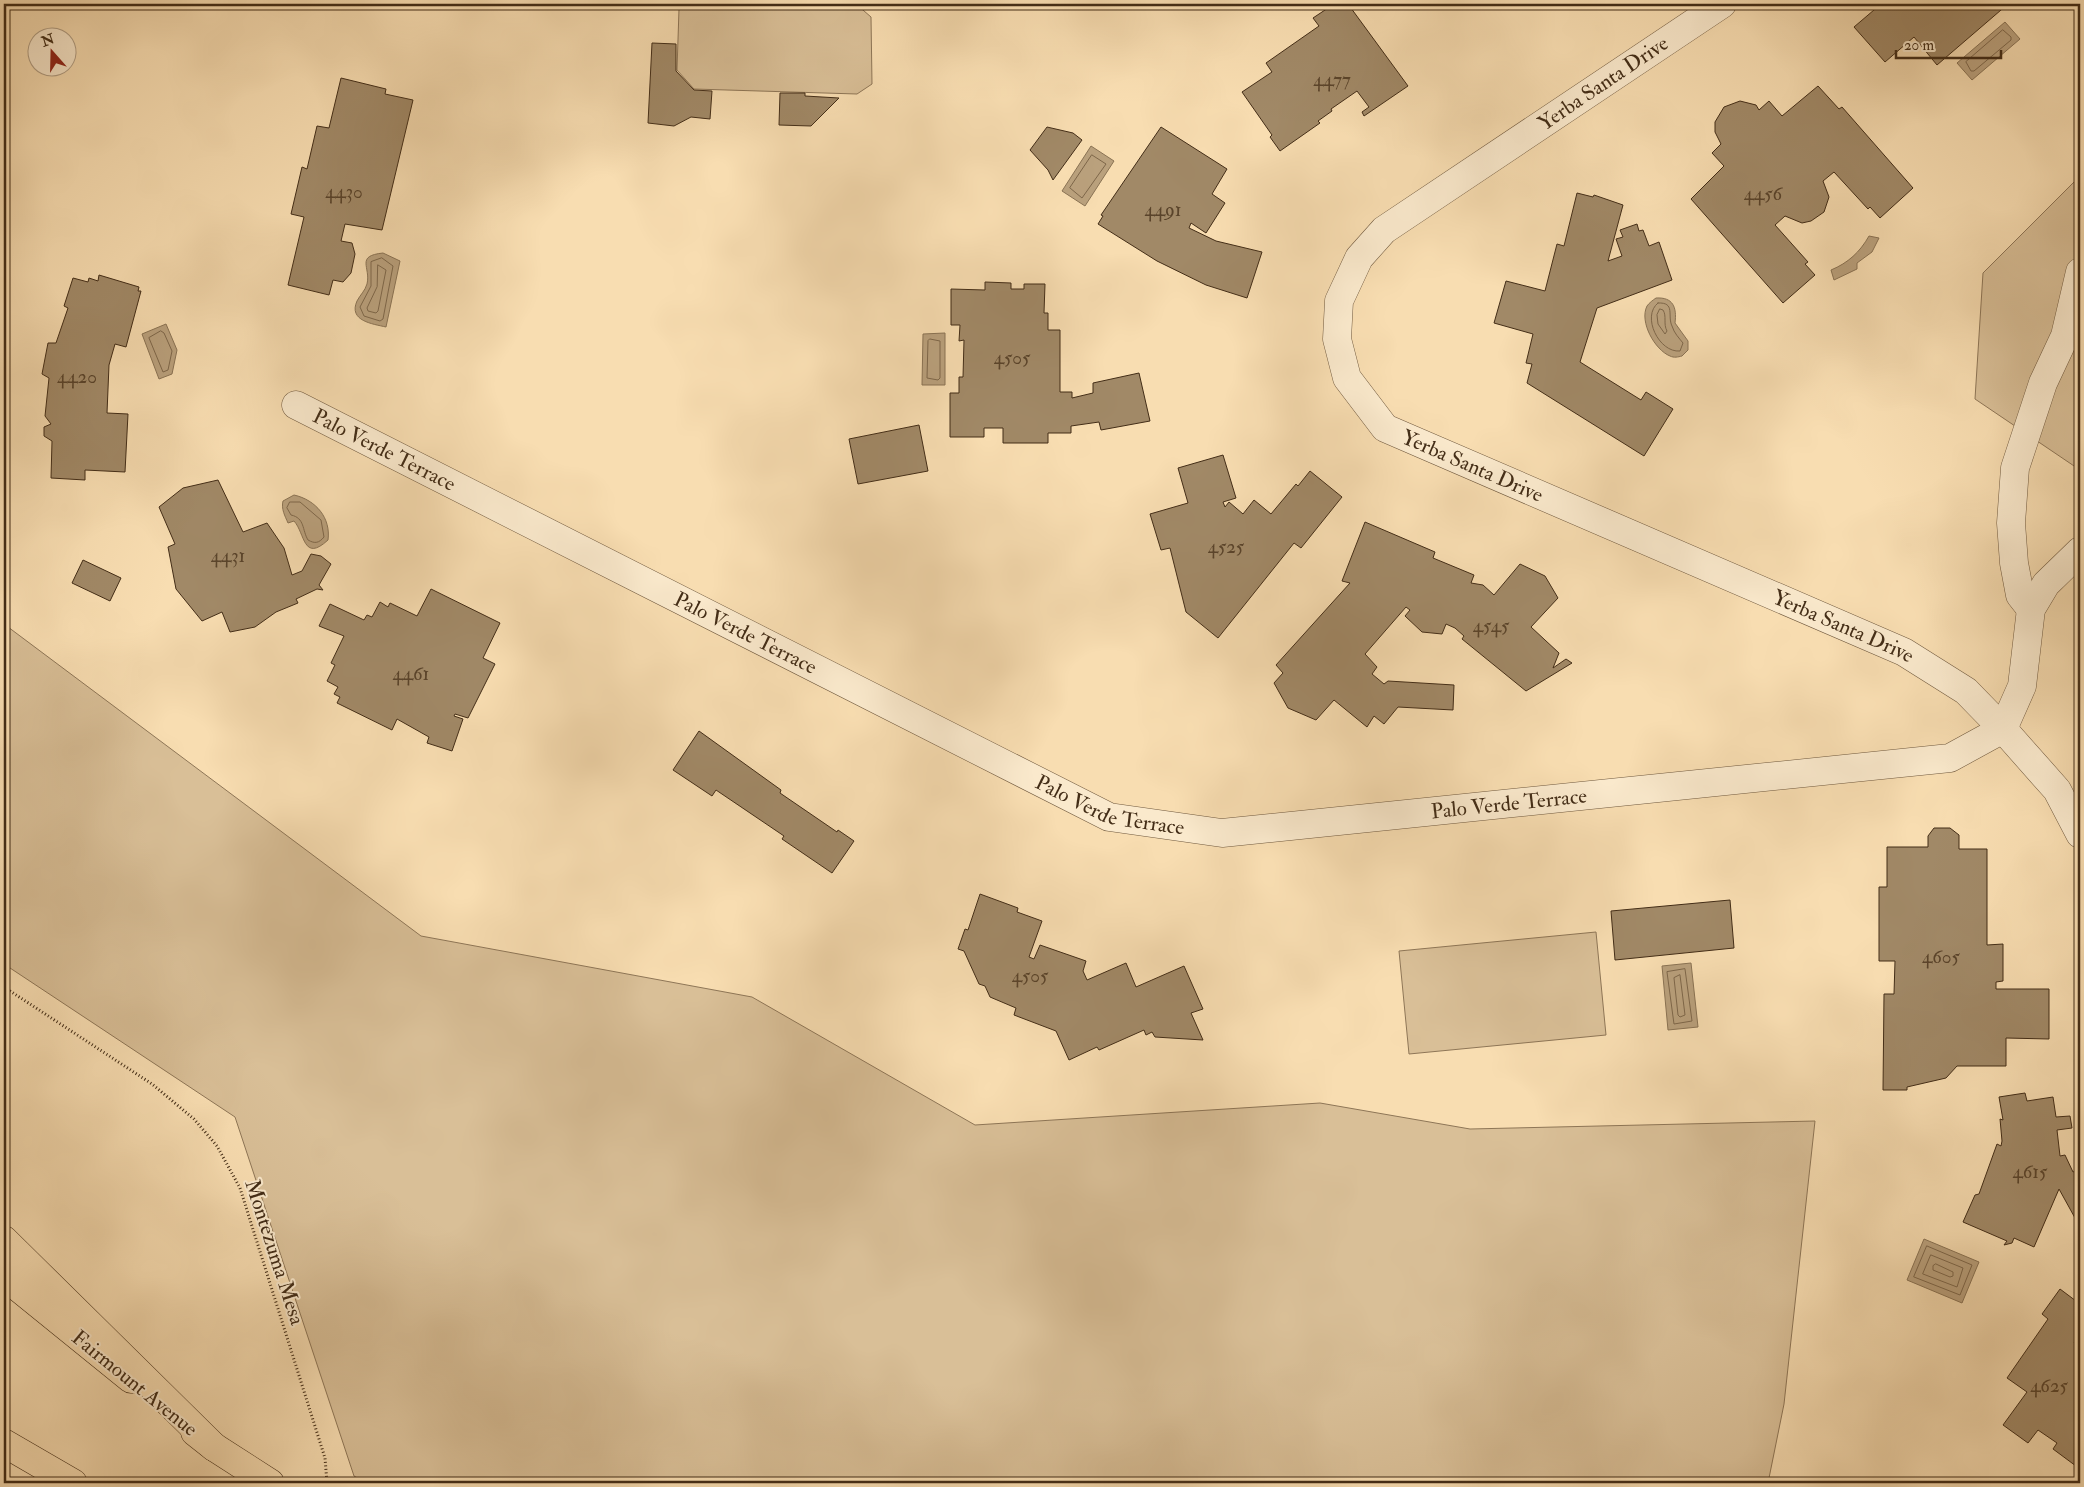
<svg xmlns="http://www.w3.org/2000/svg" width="2084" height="1487" viewBox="0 0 2084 1487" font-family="'IM FELL Double Pica',serif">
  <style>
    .green { fill: #d9bf97; stroke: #8e7657 }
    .water { fill: #baa17d; stroke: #8a7354 }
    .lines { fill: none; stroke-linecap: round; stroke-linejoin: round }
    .shore { stroke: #7e674a; stroke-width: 1 }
    .building { fill: #a18967; stroke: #432d17 }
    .minor-casing { stroke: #70593e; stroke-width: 29 }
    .major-casing { stroke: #432d17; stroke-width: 29 }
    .highway-casing { stroke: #432d17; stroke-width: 29 }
    .path { stroke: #432d17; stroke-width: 3; stroke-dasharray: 1 2.5; stroke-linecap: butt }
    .minor { stroke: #fae9cc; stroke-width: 28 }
    .major { stroke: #f8ddb1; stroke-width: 28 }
    .highway { stroke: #f8ddb1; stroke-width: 28 }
    .labels { text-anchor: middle; stroke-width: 4; stroke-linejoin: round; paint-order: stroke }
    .number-label { font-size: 19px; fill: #5a442b }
    .street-label { font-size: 21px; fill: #432d17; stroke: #fae9cc }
  </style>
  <rect width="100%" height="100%" fill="#f8ddb1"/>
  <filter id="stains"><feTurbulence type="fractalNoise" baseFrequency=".004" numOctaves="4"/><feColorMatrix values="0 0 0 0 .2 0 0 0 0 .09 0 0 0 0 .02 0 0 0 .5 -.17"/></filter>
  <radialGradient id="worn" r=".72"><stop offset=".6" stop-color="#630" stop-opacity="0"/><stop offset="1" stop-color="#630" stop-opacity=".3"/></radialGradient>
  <g class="green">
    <polygon points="685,4 856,4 871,17 872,84 857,94 694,89 677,70 679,9"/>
    <polygon points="2080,176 2080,470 1975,399 1983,273"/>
    <polygon points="4,624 421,936 752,997 975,1125 1320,1103 1470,1129 1815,1121 1784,1404 1768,1483 366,1483 354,1476 235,1117 4,964"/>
    <polygon points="1596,932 1606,1035 1409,1054 1399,951"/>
  </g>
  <g class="water">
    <polygon points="2005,22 2020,39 1972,80 1957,63"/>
    <polygon points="1091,146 1114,161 1085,206 1062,191"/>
    <path d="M 1869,236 L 1879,238 L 1872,252 L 1857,263 L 1857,269 L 1834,280 L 1831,270 C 1848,263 1860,252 1869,236 Z"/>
    <path d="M 383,253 L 400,261 L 386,327 C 373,324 348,321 357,301 C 360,295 365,291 367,284 C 371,267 355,256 383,253 Z"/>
    <path d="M 1656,298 C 1673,297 1677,307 1675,323 L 1688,341 L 1688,350 L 1682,356 C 1678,357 1674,358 1670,356 C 1655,350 1639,322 1647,306 C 1649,303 1653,300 1656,298 Z"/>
    <polygon points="166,324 177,350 172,374 159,379 142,334"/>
    <polygon points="945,333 945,385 922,385 923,334"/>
    <path d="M 294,495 C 316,500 331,518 328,540 C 303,563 305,533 294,521 L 288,523 C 285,516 281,509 283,501 Z"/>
    <polygon points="1691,963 1698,1027 1668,1030 1662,966"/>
    <polygon points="1924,1239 1979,1262 1962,1303 1907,1280"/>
  </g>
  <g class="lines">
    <g class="shore">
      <polygon points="2003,30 2011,37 2011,40 1974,71 1971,71 1966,62"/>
      <polygon points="1092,155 1106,164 1082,198 1070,188"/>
      <polygon points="382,258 393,266 383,319 380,321 364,316 360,307 371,286 371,262"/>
      <polygon points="378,265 386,270 378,311 376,313 368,311 367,308 377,287"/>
      <path d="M 1658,303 C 1676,302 1667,316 1672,326 C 1674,333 1679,338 1683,343 L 1680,351 C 1659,353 1641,316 1658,303 Z"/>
      <path d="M 1660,309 L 1663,310 C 1667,316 1663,324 1667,331 L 1665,334 L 1658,324 L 1657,315 Z"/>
      <polygon points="161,331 164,333 172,351 168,370 163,372 149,338"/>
      <polygon points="930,339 940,341 940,378 938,380 927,378 928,341"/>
      <path d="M 290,502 L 300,502 L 321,520 L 324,537 C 319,543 315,544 308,540 C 302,530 305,518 291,515 L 287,508 Z"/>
      <polygon points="1685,969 1692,1021 1674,1024 1667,972"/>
      <polygon points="1680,975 1685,1015 1680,1017 1678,1015 1674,978"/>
      <polygon points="1927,1246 1972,1265 1960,1295 1914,1277"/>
      <polygon points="1931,1255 1963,1268 1957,1287 1923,1274"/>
      <polygon points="1936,1264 1953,1272 1953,1276 1950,1277 1933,1270 1933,1266"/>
    </g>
  </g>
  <g class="building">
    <polygon points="1334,4 1348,4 1408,86 1364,116 1362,112 1369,107 1357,91 1331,109 1332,111 1318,121 1320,123 1280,151 1270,137 1272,135 1242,92 1272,72 1266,63 1319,26 1313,18"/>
    <polygon points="1881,4 2008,4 1937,65 1914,37 1885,62 1854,27"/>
    <polygon points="652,43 676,44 676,71 694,90 712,91 710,119 691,117 674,126 648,123"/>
    <polygon points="341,78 386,89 385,94 413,100 382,230 345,224 341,241 352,243 355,254 351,273 343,282 333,280 329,295 288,285 304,217 291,214 302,167 307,169 317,126 329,128"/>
    <polygon points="1818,86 1839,109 1842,107 1913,188 1880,218 1870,207 1868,209 1834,172 1823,181 1829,197 1824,212 1811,221 1802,223 1785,216 1775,225 1808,262 1805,264 1815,275 1783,303 1691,199 1724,166 1712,153 1721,144 1715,132 1715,122 1724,107 1740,101 1756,105 1759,110 1769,101 1782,116"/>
    <polygon points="780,93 805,93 805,96 839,98 811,126 779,125"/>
    <polygon points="1047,127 1073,133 1082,140 1053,180 1048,170 1030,150"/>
    <polygon points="1161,127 1227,169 1212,194 1225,203 1206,233 1191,223 1189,228 1216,241 1262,252 1247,298 1206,285 1157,261 1098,224 1103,216 1101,215"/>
    <polygon points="1577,193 1593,197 1594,195 1623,205 1608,261 1622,256 1616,239 1623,237 1620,230 1637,224 1639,231 1643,230 1649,246 1659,242 1672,280 1597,308 1580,362 1641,400 1646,392 1673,409 1644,456 1527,383 1532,364 1526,363 1533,334 1494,323 1506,281 1545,291 1557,244 1564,246"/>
    <polygon points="99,275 139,287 138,291 141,291 126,347 115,344 109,365 107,413 128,414 125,472 85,470 85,480 51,478 52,441 44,436 44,427 51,424 45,416 49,378 42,374 48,343 56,343 68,308 64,306 73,278 88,282 89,278 98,281"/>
    <polygon points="985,282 1011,283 1011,289 1024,289 1024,284 1045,284 1044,313 1048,313 1048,330 1060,330 1060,392 1072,392 1072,398 1093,393 1093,383 1139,373 1150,421 1101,430 1099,422 1071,426 1071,433 1048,433 1048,443 1003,443 1003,428 984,428 984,437 950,437 950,393 959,393 959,377 963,377 964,340 959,341 960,325 951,325 951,289 985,290"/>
    <polygon points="919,425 928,471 858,484 849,439"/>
    <polygon points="1223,455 1236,498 1223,502 1225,507 1229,502 1243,514 1254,500 1271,514 1296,484 1298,486 1310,471 1342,497 1301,548 1294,543 1218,638 1186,612 1170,548 1161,550 1150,514 1188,503 1178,468"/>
    <polygon points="218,480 243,532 267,523 284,548 292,575 302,571 311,554 321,556 331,564 319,585 323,590 317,589 296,599 298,603 276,612 255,627 230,632 222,612 202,621 176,589 168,547 175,544 159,507 183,488"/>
    <polygon points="1365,522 1435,552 1433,558 1474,575 1471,583 1483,585 1494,595 1520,564 1545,576 1558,598 1531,627 1559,653 1553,668 1566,659 1572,663 1526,691 1462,639 1464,636 1455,628 1446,624 1442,634 1422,632 1405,616 1410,610 1406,607 1365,654 1377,667 1372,674 1384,684 1388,681 1454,685 1453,710 1398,707 1384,724 1374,716 1367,727 1334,700 1316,720 1288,708 1274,683 1283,673 1276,665 1350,583 1342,581"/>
    <polygon points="83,560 121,578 110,601 72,583"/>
    <polygon points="431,589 500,623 483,658 495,664 468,718 455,714 454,716 463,719 452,751 427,743 429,737 397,719 392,730 337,703 340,697 334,694 338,687 327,681 335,665 331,663 344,636 319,626 330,604 364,620 367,615 372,617 380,602 388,607 390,603 417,616"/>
    <polygon points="699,731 781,790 780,793 837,832 838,830 854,841 832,873 782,839 784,836 716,790 712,796 673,770"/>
    <polygon points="1934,828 1950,828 1959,835 1959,849 1987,849 1987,945 2003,944 2003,981 1996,982 1996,989 2049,989 2049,1039 2006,1038 2006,1066 1957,1066 1946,1078 1907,1087 1907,1090 1883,1090 1884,994 1894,994 1895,961 1879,961 1879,887 1887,887 1887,847 1928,847 1928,836"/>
    <polygon points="980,894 1018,908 1017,912 1042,921 1029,957 1034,959 1040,945 1086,961 1083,971 1087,980 1126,963 1136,987 1184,966 1203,1009 1191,1013 1203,1040 1155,1037 1152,1032 1146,1035 1144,1030 1099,1050 1097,1047 1069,1060 1056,1031 1014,1015 1016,1008 990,997 985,986 979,984 964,951 958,949 965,929 968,930"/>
    <polygon points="1730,900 1734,948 1615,960 1611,911"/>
    <polygon points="2025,1093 2027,1101 2053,1097 2056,1117 2070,1116 2072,1128 2057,1130 2060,1156 2065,1155 2073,1172 2080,1169 2080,1227 2059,1189 2034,1247 2014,1238 2012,1243 2004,1245 2007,1241 1963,1222 1975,1195 1979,1194 1997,1144 2001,1146 2002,1141 2000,1119 2003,1120 1999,1097"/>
    <polygon points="2060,1289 2080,1304 2080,1334 2074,1343 2080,1347 2080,1469 2053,1449 2057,1443 2038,1430 2028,1443 2003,1425 2027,1392 2007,1378 2048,1319 2042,1314"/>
  </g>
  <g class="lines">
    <g class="minor-casing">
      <g id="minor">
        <path id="s1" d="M 1722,4 L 1384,230 L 1359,258 L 1339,301 L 1337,339 L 1347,378 L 1385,428 L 1904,652 L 1966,691 L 2003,729 L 2057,790 L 2080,834"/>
        <path id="s2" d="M 296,405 L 1109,817 L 1222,833 L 1950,758 L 2003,729 L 2022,686 L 2031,609 L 2046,584 L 2080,551"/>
        <polyline points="2031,609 2020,595 2014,563 2011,523 2015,468 2043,383 2065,336 2080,272"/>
      </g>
    </g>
    <g class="major-casing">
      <g id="major">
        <polyline points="4,1276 131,1379"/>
        <polyline points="195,1432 214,1447 270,1483"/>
        <polyline points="4,1443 73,1483"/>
      </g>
    </g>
    <g class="highway-casing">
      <polyline id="highway" points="4,1240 214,1447"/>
    </g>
    <polyline class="path" points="4,987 152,1084 194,1119 217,1146 240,1188 325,1458 327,1483"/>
    <use href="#minor" class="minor"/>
    <use href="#major" class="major"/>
    <use href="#highway" class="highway"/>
  </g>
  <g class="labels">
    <g class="number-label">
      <text x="1332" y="86">4477</text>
      <text x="344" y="198">4430</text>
      <text x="1763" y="200">4456</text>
      <text x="1163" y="216">4491</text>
      <text x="1012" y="364">4505</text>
      <text x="77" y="383">4420</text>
      <text x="1226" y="553">4525</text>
      <text x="228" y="562">4431</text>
      <text x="1491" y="632">4545</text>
      <text x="411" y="680">4461</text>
      <text x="1941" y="963">4605</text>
      <text x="1030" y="982">4505</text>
      <text x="2030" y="1178">4615</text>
      <text x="2049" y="1392">4625</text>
    </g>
    <g class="street-label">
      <text transform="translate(1603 83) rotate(-34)" y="7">Yerba Santa Drive</text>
      <text dy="7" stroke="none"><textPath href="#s2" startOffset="99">Palo Verde Terrace</textPath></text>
      <text dy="7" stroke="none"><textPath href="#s1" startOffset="728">Yerba Santa Drive</textPath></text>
      <text dy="7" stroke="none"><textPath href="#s1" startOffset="1132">Yerba Santa Drive</textPath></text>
      <text dy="7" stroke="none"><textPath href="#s2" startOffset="504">Palo Verde Terrace</textPath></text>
      <text dy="7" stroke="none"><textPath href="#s2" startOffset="909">Palo Verde Terrace</textPath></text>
      <text dy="7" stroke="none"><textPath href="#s2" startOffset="1314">Palo Verde Terrace</textPath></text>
      <text transform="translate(275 1252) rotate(72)" y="7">Montezuma Mesa</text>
      <text transform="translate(135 1383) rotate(39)" y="7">Fairmount Avenue</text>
    </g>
  </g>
  <rect width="2084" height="1487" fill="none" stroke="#f8ddb1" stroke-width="20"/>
  <rect x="5" y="5" width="2074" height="1477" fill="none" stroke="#432d17" stroke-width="2.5"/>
  <rect x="10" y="10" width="2064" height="1467" fill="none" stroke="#432d17"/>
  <g transform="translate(52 52) rotate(340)"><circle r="24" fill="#fae9cc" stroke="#b19e84"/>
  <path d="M0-4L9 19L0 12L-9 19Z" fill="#8f2418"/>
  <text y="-8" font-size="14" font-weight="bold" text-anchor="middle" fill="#432d17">N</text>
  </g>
  <path d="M1896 50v8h105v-8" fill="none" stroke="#432d17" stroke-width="2.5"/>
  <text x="1904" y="50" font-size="15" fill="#432d17" stroke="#fae9cc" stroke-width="4" paint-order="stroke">20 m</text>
  <rect width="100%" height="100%" filter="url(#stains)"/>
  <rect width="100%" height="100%" fill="url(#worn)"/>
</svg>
